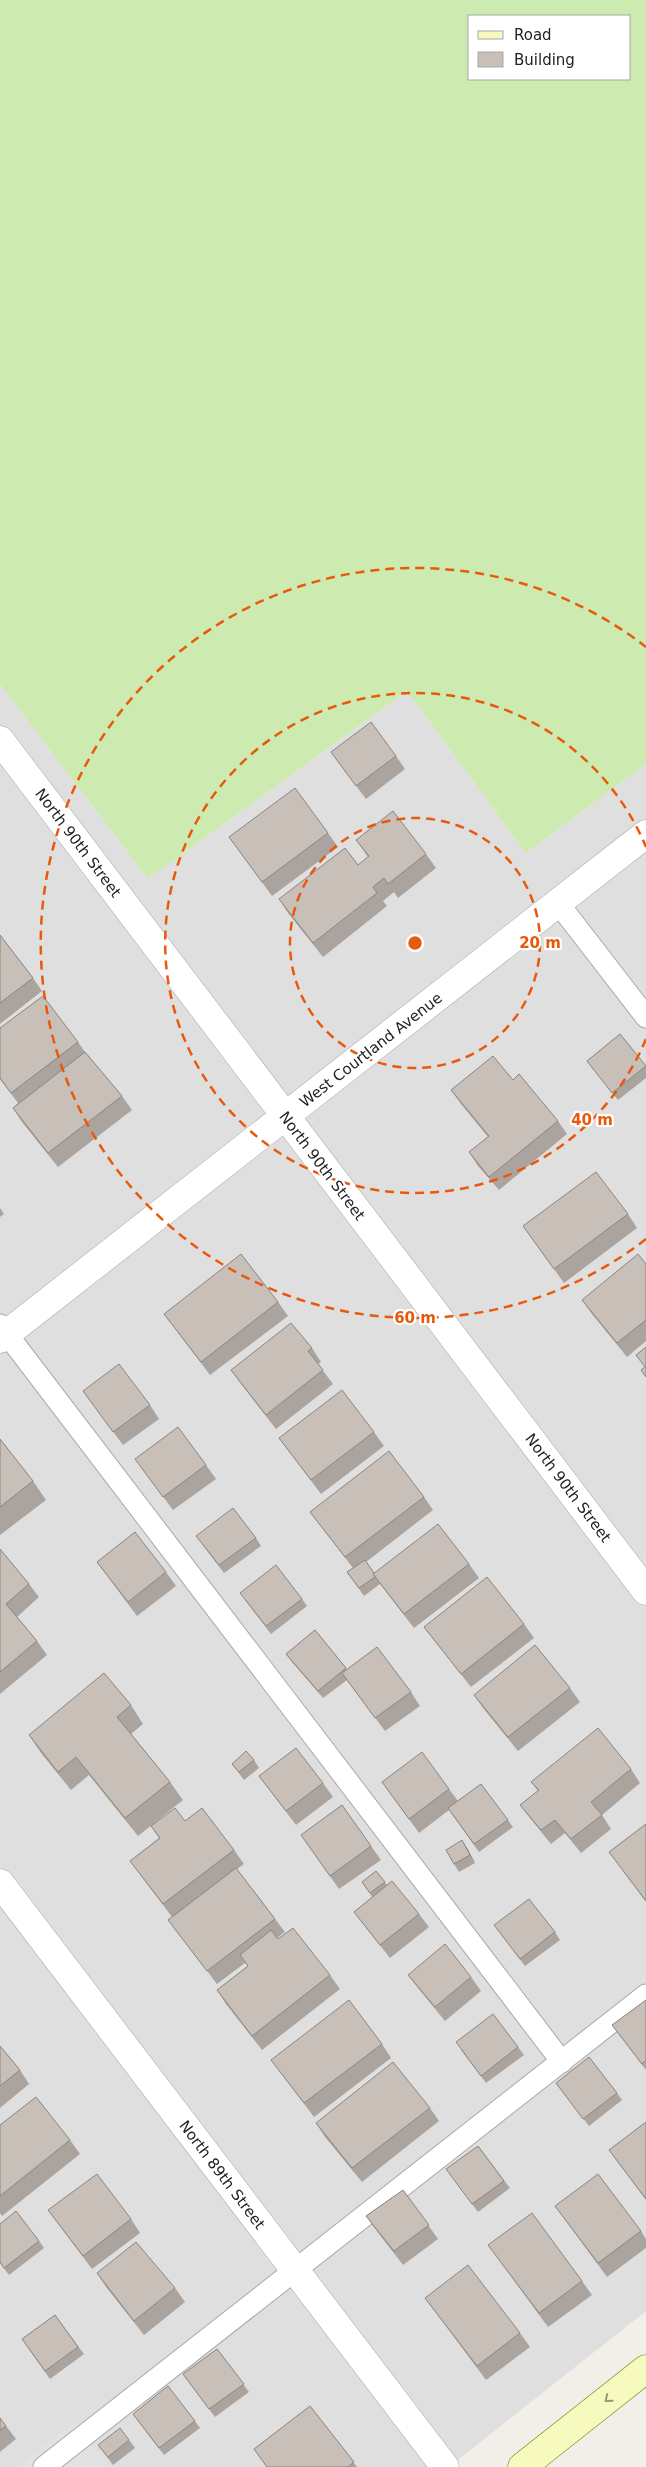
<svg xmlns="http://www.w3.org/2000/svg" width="646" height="2467" viewBox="0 0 646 2467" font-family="'DejaVu Sans',sans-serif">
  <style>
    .residential { fill: #e0dfdf }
    .grass { fill: #cdebb0; fill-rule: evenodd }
    .parking { fill: #e2e2e2 }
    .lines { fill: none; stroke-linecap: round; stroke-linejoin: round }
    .service-casing { stroke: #a9a9a9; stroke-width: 23 }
    .minor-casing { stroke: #a9a9a9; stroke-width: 29 }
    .secondary-casing { stroke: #707d05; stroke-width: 29 }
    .service { stroke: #fff; stroke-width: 21 }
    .minor { stroke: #fff; stroke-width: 28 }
    .secondary { stroke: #f7fabf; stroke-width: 28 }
    .wall { fill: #aba49e }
    .shaded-wall { fill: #8b8681 }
    .building { fill: #c7bfb8; stroke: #8b8681 }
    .oneway { stroke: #979978 }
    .ring { fill: none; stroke: #e8590c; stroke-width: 2.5; stroke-dasharray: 9 6 }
    .labels { text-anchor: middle; stroke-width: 4.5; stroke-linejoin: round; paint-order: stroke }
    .street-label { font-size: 15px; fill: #222; stroke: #fff }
    .centre { fill: #e8590c; stroke: #fff; stroke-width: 2.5 }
    .ring-label { font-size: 15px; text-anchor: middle; font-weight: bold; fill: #e8590c; stroke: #fff; stroke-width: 4.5; stroke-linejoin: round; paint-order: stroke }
  </style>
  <rect width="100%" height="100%" fill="#f2efe9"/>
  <polygon class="residential" points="0,684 148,879 407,691 526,853 646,764 646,2311 449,2467 0,2467"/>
  <path class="grass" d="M 0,0 L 646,0 L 646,764 L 526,853 L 407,691 L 148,879 L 0,684 ZM 470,16 L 630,16 L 630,79 L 470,79 Z"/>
  <polygon class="parking" points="75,2422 109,2467 17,2467"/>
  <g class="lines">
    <g class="service-casing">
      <g id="service">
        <polyline points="558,903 646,1017"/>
        <polyline points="0,1325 562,2062"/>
        <polyline points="44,2467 646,1995"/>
      </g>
    </g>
    <g class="minor-casing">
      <g id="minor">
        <polyline points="0,740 646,1591"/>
        <polyline points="0,1339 646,834"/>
        <polyline points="0,1883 445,2467"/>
      </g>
    </g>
    <g class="secondary-casing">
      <polyline id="secondary" points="522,2467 646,2369"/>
    </g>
    <use href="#service" class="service"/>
    <use href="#minor" class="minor"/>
    <use href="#secondary" class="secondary"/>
  </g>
  <g class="wall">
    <polygon points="331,752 396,756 405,769 366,799"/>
    <polygon points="328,833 338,847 272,896 229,837"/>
    <polygon points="356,840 426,854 436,868 398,898 394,892 383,901 387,906 323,957 288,913 279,899 358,865 368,857"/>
    <polygon points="0,935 33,978 42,991 0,1024"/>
    <polygon points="0,1028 78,1042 85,1052 122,1096 132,1110 58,1167 22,1122 13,1108 18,1103 0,1079"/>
    <polygon points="620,1034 646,1066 646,1078 618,1100 587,1061"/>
    <polygon points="513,1080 558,1121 567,1134 499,1190 478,1166 469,1152 488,1137 461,1104 451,1090"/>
    <polygon points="0,1208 4,1214 0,1217"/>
    <polygon points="628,1214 637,1228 564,1283 523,1226"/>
    <polygon points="646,1264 646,1341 627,1357 592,1314 582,1300"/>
    <polygon points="278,1302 288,1316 210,1375 164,1314"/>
    <polygon points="312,1348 321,1362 318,1364 333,1384 276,1429 241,1384 231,1370"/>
    <polygon points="83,1391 150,1405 159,1419 123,1445"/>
    <polygon points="374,1432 384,1446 321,1494 279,1438"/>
    <polygon points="0,1439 33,1481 46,1500 0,1535"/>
    <polygon points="135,1459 206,1465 216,1479 173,1510"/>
    <polygon points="424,1497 433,1510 366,1562 374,1573 469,1564 479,1578 414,1628 380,1584 364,1596 347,1572 353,1568 310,1512"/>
    <polygon points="256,1538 261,1546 224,1573 202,1544"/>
    <polygon points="0,1549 29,1584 39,1597 17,1617 37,1641 47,1655 0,1694"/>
    <polygon points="97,1562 166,1572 176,1586 137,1616"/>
    <polygon points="302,1599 307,1606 271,1634 245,1600"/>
    <polygon points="524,1624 534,1638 471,1687 434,1640 424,1627"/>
    <polygon points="315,1630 347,1669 411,1692 420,1706 385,1731 347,1680 323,1698 291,1661 286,1654"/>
    <polygon points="570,1688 580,1702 518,1751 483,1708 474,1695"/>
    <polygon points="131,1705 143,1724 131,1734 170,1782 183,1800 138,1836 89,1775 71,1790 41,1753 29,1735"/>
    <polygon points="254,1760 259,1768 244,1780 232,1764"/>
    <polygon points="631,1769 640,1783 602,1815 611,1829 581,1853 565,1833 551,1844 530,1818 520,1805 538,1791 531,1782"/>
    <polygon points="259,1776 323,1783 333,1797 296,1825"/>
    <polygon points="382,1782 449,1789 458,1801 481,1784 513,1827 479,1852 449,1810 419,1833"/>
    <polygon points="342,1805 381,1860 339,1889 301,1835"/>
    <polygon points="185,1821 234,1850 244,1864 237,1869 285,1932 277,1938 330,1975 340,1989 262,2050 226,2004 217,1990 248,1966 245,1963 217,1984 168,1920 172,1917 130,1861 159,1838 151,1826"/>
    <polygon points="646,1824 646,1902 609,1852"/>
    <polygon points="467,1848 475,1863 459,1872 454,1864"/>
    <polygon points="376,1871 387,1885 419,1914 429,1927 390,1958 364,1925 354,1912 372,1897 362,1882"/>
    <polygon points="555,1932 560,1940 525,1966 500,1933"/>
    <polygon points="408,1975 471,1977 481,1991 445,2021 418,1988"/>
    <polygon points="646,2000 646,2070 612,2025"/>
    <polygon points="382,2044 391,2058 314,2117 271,2060"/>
    <polygon points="0,2046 20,2070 29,2084 0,2108"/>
    <polygon points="518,2047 524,2055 486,2083 461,2050"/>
    <polygon points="556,2083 617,2093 622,2100 589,2126"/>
    <polygon points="430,2108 439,2121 362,2182 325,2137 316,2123"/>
    <polygon points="646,2122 646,2200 609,2150"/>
    <polygon points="0,2125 70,2140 80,2154 2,2216 0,2213"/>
    <polygon points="478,2146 510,2188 478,2212 446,2169"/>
    <polygon points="403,2190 438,2239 403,2265 376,2230 366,2216"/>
    <polygon points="555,2206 641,2231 646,2239 646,2248 607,2277"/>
    <polygon points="48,2210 131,2219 140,2233 92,2269"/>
    <polygon points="0,2224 39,2241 44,2248 9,2275 0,2263"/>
    <polygon points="488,2245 582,2281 592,2295 548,2327"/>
    <polygon points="97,2273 175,2288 185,2302 144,2335 106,2287"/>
    <polygon points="425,2298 520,2333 530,2347 486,2380"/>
    <polygon points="55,2315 84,2354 50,2379 22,2339"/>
    <polygon points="217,2349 249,2392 215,2417 183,2374"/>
    <polygon points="310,2406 357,2467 267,2467 254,2449"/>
    <polygon points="0,2418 16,2439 0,2452"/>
    <polygon points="138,2421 195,2421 200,2428 164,2455"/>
    <polygon points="129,2440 135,2448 113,2465 98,2445"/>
  </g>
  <polygon class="shaded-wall" points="462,1840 467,1848 475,1863 470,1855"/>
  <g class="building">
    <polygon points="371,722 396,756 356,786 331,752"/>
    <polygon points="295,788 328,833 262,882 229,837"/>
    <polygon points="393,811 426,854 388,884 384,878 373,887 377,893 313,943 279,899 345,848 358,865 369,856 356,840"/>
    <polygon points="0,935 33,978 0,1003"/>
    <polygon points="43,996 78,1042 11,1093 0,1078 0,1028"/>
    <polygon points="620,1034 646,1066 612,1093 587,1061"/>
    <polygon points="85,1052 122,1096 48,1153 13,1108"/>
    <polygon points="493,1056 513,1080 519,1074 558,1121 489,1177 469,1152 489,1136 451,1090"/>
    <polygon points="596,1172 628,1214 554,1269 523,1226"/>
    <polygon points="241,1254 278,1302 201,1362 164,1314"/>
    <polygon points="638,1254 646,1264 646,1320 617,1343 582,1300"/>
    <polygon points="291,1323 312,1348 308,1351 323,1370 266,1415 231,1370"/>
    <polygon points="646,1347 646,1377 641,1370 645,1367 636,1355"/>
    <polygon points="119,1364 150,1405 113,1432 83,1391"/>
    <polygon points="342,1390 374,1432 311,1480 279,1438"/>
    <polygon points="178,1427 206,1465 163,1497 135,1459"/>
    <polygon points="0,1439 33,1481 0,1507"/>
    <polygon points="389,1451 424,1497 345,1557 310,1512"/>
    <polygon points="233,1508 256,1538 219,1565 196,1536"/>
    <polygon points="438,1524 469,1564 404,1614 373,1574"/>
    <polygon points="135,1532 166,1572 128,1602 97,1562"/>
    <polygon points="0,1549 29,1584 6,1604 37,1641 0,1672"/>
    <polygon points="365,1560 374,1573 373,1574 375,1577 359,1588 347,1572"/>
    <polygon points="276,1565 302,1599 266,1626 240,1593"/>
    <polygon points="487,1577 524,1624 461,1674 424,1627"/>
    <polygon points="315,1630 346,1668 318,1691 286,1654"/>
    <polygon points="535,1645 570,1688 508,1737 474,1695"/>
    <polygon points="377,1647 411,1692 375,1718 342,1673"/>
    <polygon points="104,1673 131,1705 117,1717 170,1782 125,1818 76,1757 58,1772 29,1735"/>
    <polygon points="598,1728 631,1769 591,1802 602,1815 571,1839 555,1820 541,1830 520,1805 539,1790 531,1782"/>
    <polygon points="296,1748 323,1783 286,1811 259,1776"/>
    <polygon points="246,1751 254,1760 239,1772 232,1764"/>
    <polygon points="422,1752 449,1789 409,1819 382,1782"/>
    <polygon points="481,1784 508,1820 474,1844 448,1808"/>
    <polygon points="342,1805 371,1846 330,1876 301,1835"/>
    <polygon points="175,1808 185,1821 202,1808 234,1850 163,1904 130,1861 160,1838 151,1826"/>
    <polygon points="646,1824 646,1901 609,1852"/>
    <polygon points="462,1840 470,1855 454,1864 446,1850"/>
    <polygon points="236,1868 275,1919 207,1971 168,1920"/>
    <polygon points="376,1871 385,1882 370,1893 362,1882"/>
    <polygon points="392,1881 419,1914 380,1945 354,1912"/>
    <polygon points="529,1899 555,1932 520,1959 494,1925"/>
    <polygon points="293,1928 330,1975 252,2036 217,1990 248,1966 240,1955 271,1930 278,1939"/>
    <polygon points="445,1944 471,1977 435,2007 408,1975"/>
    <polygon points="349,2000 382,2044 304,2103 271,2060"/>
    <polygon points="646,2000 646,2060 642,2064 612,2025"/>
    <polygon points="493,2014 518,2047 481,2076 456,2042"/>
    <polygon points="0,2046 20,2070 0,2086"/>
    <polygon points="589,2057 617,2093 583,2119 556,2083"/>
    <polygon points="393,2062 430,2108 352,2168 316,2123"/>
    <polygon points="36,2097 70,2140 0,2196 0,2125"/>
    <polygon points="646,2122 646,2199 609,2150"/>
    <polygon points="478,2146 504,2181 472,2204 446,2169"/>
    <polygon points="97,2174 131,2219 83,2256 48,2210"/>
    <polygon points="598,2174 641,2231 598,2263 555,2206"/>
    <polygon points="403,2190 429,2225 394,2251 366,2216"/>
    <polygon points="16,2211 39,2241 4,2268 0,2262 0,2224"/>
    <polygon points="532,2213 582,2281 539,2313 488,2245"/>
    <polygon points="136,2242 175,2288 134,2321 97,2273"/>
    <polygon points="468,2265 520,2333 477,2366 425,2298"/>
    <polygon points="55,2315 78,2347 45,2371 22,2339"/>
    <polygon points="217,2349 244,2384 209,2409 183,2374"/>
    <polygon points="168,2386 195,2421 159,2448 133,2414"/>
    <polygon points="310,2406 354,2462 348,2467 267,2467 254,2449"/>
    <polygon points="0,2418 6,2426 0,2430"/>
    <polygon points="120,2428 129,2440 108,2457 98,2445"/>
  </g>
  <defs><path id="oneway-chevron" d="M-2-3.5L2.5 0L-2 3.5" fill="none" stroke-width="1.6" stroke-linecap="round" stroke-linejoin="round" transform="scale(1.25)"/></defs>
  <use class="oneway" href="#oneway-chevron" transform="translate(608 2399) rotate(141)"/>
  <g class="ring">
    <circle cx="415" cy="943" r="125"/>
    <path d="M646 1039A250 250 0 1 1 646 847"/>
    <path d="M646 1239A375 375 0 1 1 646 647"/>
  </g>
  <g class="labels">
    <g class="street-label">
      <text transform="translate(78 843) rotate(53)" y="5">North 90th Street</text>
      <text transform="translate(371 1050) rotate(-38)" y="5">West Courtland Avenue</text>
      <text transform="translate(322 1166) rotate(53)" y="5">North 90th Street</text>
      <text transform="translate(568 1488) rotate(53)" y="5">North 90th Street</text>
      <text transform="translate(222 2175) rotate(53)" y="5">North 89th Street</text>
    </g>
  </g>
  <circle cx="415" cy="943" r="8" class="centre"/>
  <g class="ring-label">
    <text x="540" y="948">20 m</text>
    <text x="592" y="1125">40 m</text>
    <text x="415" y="1323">60 m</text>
  </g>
  <rect x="468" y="15" width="162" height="65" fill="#ffffff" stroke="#a7a7a7"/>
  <rect x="478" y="31" width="25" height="8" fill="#f7fabf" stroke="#a7a7a7"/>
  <text x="514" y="40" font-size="15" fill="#222222">Road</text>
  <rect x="478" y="52" width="25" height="15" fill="#c7bfb8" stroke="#a7a7a7"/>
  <text x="514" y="65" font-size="15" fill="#222222">Building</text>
</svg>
